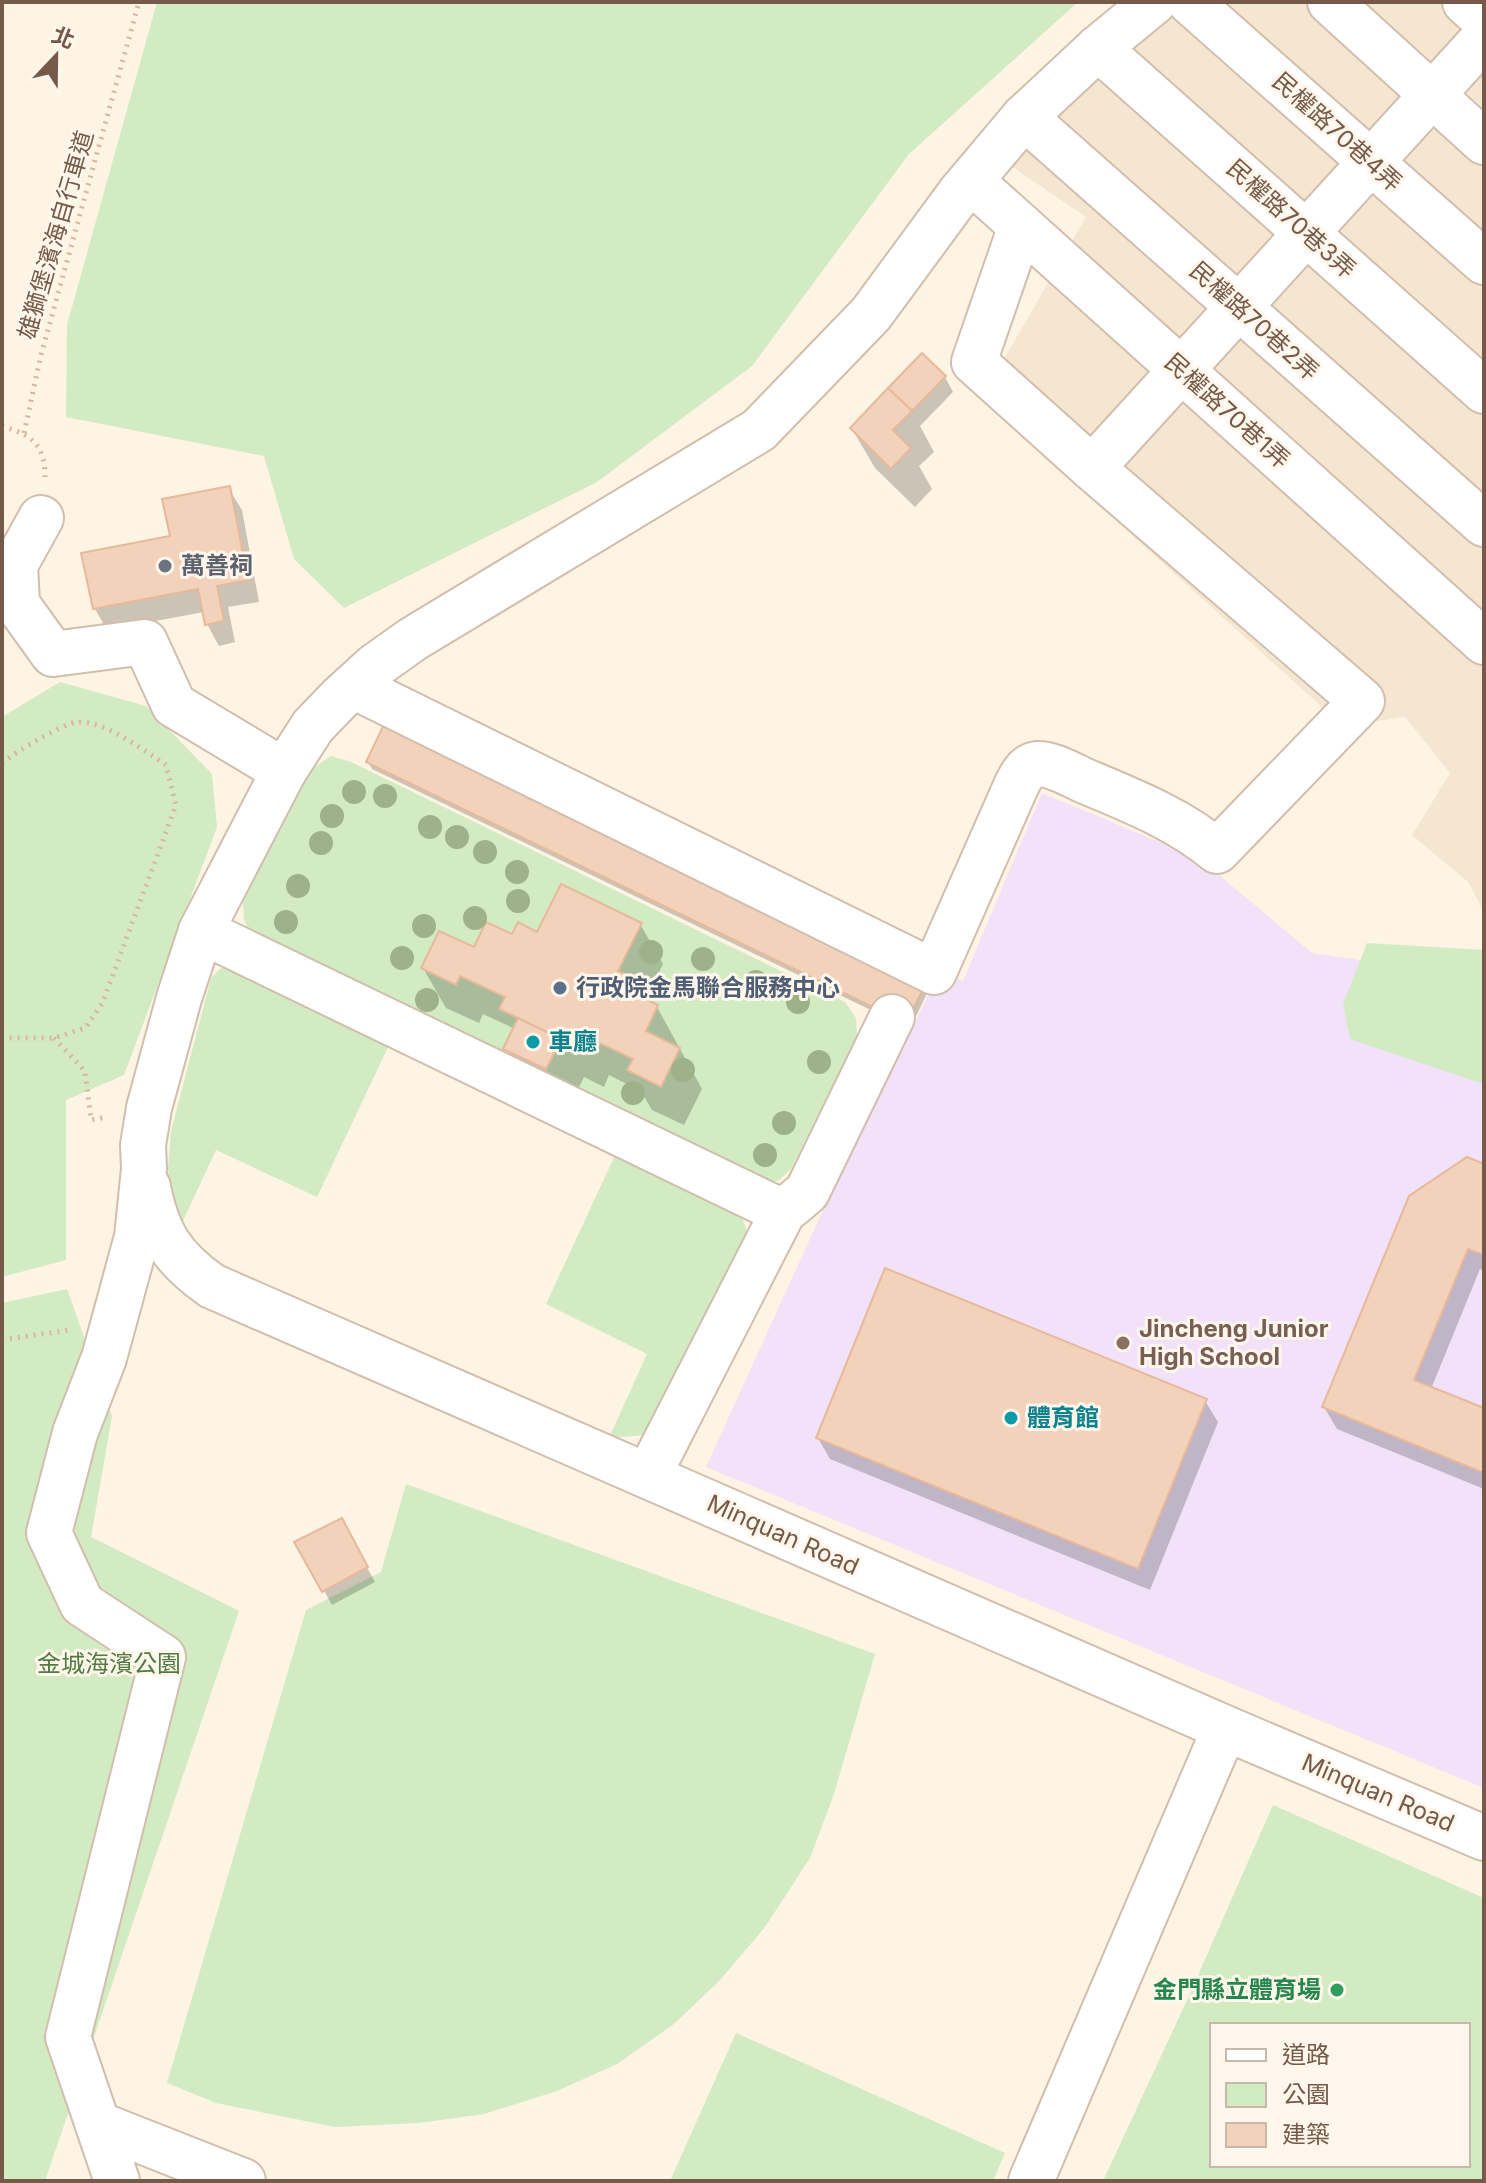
<svg xmlns="http://www.w3.org/2000/svg" width="1486" height="2183" viewBox="0 0 1486 2183" font-family="Inter,'Noto Sans TC',sans-serif">
  <style>
    .residential { fill: #f5e6d2 }
    .education { fill: #f1e1f9 }
    .green { fill: #d2ebc2; fill-rule: evenodd }
    .shadow { fill: #0003 }
    .building { fill: #f3d2bb; stroke: #e6b99b; stroke-width: 2 }
    .lines { fill: none; stroke-linecap: round; stroke-linejoin: round }
    .minor-casing { stroke: #d1bead; stroke-width: 48 }
    .path { stroke: #d8b69e; stroke-width: 5; stroke-dasharray: 2 6; stroke-linecap: butt }
    .minor { stroke: #fff; stroke-width: 44 }
    .tree { fill: #9eb28a }
    .worship-dot { fill: #6b7280; stroke: #fff7eb; stroke-width: 3 }
    .service-dot { fill: #5c6f8a; stroke: #fff7eb; stroke-width: 3 }
    .culture-dot { fill: #0f9aa8; stroke: #fff7eb; stroke-width: 3 }
    .education-dot { fill: #8d6e63; stroke: #fff7eb; stroke-width: 3 }
    .leisure-dot { fill: #2e9e5b; stroke: #fff7eb; stroke-width: 3 }
    .labels { text-anchor: middle; stroke-width: 6; stroke-linejoin: round; paint-order: stroke }
    .street-label { font-size: 24px; fill: #765a49; stroke: #fff7eb }
    .worship-label { font-size: 24px; font-weight: bold; fill: #5b616d; stroke: #fff7eb; text-anchor: start }
    .service-label { font-size: 24px; font-weight: bold; fill: #4e5e75; stroke: #fff7eb; text-anchor: start }
    .culture-label { font-size: 24px; font-weight: bold; fill: #0d838f; stroke: #fff7eb; text-anchor: start }
    .education-label { font-size: 24px; font-weight: bold; fill: #785e54; stroke: #fff7eb; text-anchor: start }
    .park-label { font-size: 24px; fill: #517c41; stroke: #fff7eb }
    .leisure-label { font-size: 24px; font-weight: bold; fill: #27864d; stroke: #fff7eb; text-anchor: end }
  </style>
  <rect width="100%" height="100%" fill="#fdf4e4"/>
  <polygon class="residential" points="1167,2 1484,2 1484,912 1468,882 1412,835 1450,773 1405,717 1343,726 981,399 1086,217 1008,164"/>
  <polygon class="education" points="1042,793 1200,859 1312,953 1421,969 1484,996 1484,1788 706,1467 819,1219 940,971 963,981"/>
  <g class="green">
    <polygon points="157,2 1078,2 909,154 752,366 597,482 344,608 294,559 264,456 66,417 67,325"/>
    <polygon points="60,682 146,706 212,774 217,827 124,1075 66,1100 66,1260 2,1277 2,717"/>
    <polygon points="331,756 351,762 845,1002 856,1018 857,1036 791,1169 778,1181 762,1181 544,1075 561,1039 581,1048 587,1037 633,1059 627,1070 661,1086 680,1048 646,1031 658,1005 632,992 637,980 618,971 641,922 561,884 537,932 518,922 512,934 487,922 474,947 439,931 456,984 460,976 505,997 518,1018 501,1054 251,936 244,919 243,901 310,770"/>
    <polygon points="1367,943 1484,950 1484,1079 1480,1083 1350,1039 1343,1004"/>
    <polygon points="221,968 236,969 390,1043 317,1197 216,1150 181,1225 171,1198 168,1168 171,1131 211,978"/>
    <polygon points="617,1151 732,1206 743,1220 749,1237 647,1435 609,1438 647,1354 546,1304"/>
    <polygon points="67,1289 112,1416 91,1537 239,1611 45,2181 2,2181 2,1303"/>
    <polygon points="406,1484 875,1654 833,1797 810,1858 765,1927 720,1980 674,2024 617,2064 557,2091 484,2114 419,2123 335,2127 216,2103 167,2083 306,1610 381,1572"/>
    <path d="M 1273,1805 L 1484,1898 L 1484,2181 L 1103,2181 L 1188,1998 ZM 1212,2025 L 1468,2025 L 1468,2165 L 1212,2165 Z"/>
    <polygon points="736,2033 1005,2153 993,2181 670,2181"/>
  </g>
  <g class="shadow">
    <polygon points="922,356 945,377 953,392 920,426 934,452 919,466 932,489 915,507 875,468 852,429"/>
    <polygon points="229,489 242,510 259,602 228,607 235,642 219,646 207,624 204,612 107,630 95,609 84,554 172,538"/>
    <polygon points="368,762 929,989 910,1029 372,769"/>
    <polygon points="640,924 663,964 646,999 657,1007 702,1089 684,1125 652,1110 641,1091 609,1075 604,1087 584,1077 569,1108 529,1088 506,1049 514,1031 513,1028 483,1014 479,1023 446,1008 423,968 513,937"/>
    <polygon points="1484,1166 1484,1271 1480,1269 1431,1389 1484,1411 1484,1489 1337,1429 1324,1407"/>
    <polygon points="1205,1401 1218,1422 1150,1590 830,1459 818,1438"/>
    <polygon points="341,1520 375,1582 332,1605 297,1543"/>
  </g>
  <g class="building">
    <polygon points="922,353 946,376 912,411 888,388"/>
    <polygon points="888,388 912,411 893,430 911,448 891,469 850,428"/>
    <polygon points="230,486 248,580 217,586 224,621 205,625 198,589 93,609 81,553 170,536 162,499"/>
    <polygon points="386,720 927,981 906,1023 366,762"/>
    <polygon points="561,884 642,923 618,971 637,980 632,992 658,1005 646,1031 680,1048 661,1087 627,1070 633,1059 587,1037 582,1048 561,1039 546,1069 506,1050 503,1049 518,1018 499,1009 505,997 460,976 456,985 421,968 439,931 474,947 486,922 512,934 518,922 537,932"/>
    <polygon points="518,1018 561,1039 546,1069 503,1049"/>
    <polygon points="1467,1157 1484,1164 1484,1255 1468,1249 1414,1380 1484,1408 1484,1473 1322,1407 1409,1196"/>
    <polygon points="885,1268 1207,1399 1138,1569 816,1438"/>
    <polygon points="342,1518 368,1567 322,1592 294,1542"/>
  </g>
  <g class="lines">
    <g class="minor-casing">
      <g id="minor">
        <polyline points="1190,2 1484,262"/>
        <polyline points="1330,2 1484,142"/>
        <polyline points="1465,2 1484,19"/>
        <polyline points="1098,48 1484,391"/>
        <polyline points="1024,117 1484,524"/>
        <polyline points="971,181 1484,642"/>
        <polyline points="1092,468 1484,38"/>
        <polyline points="41,518 15,565 17,604 53,654 145,642 174,705 284,771"/>
        <path d="M 353,686 L 934,972 L 1017,784 C 1022,775 1026,765 1038,764 C 1054,764 1071,775 1085,781 C 1130,800 1179,819 1217,851 L 1362,701 L 1092,468 L 974,362 L 1021,226"/>
        <polyline points="201,931 783,1212"/>
        <path d="M 148,1187 C 157,1234 172,1258 212,1286 L 1225,1728 L 1484,1838"/>
        <polyline points="648,1476 783,1212 807,1192 892,1017"/>
        <polyline points="98,2124 243,2181"/>
        <polyline points="117,2181 68,2037 163,1657 82,1604 49,1533 75,1433 104,1358 137,1237 144,1169 143,1145 149,1108 179,998 201,931 284,771 313,726 340,698 375,666 413,639 759,430 871,314 960,193 1024,117 1098,48 1154,2"/>
        <polyline points="1031,2181 1225,1728"/>
      </g>
    </g>
    <g class="path">
      <path d="M 2,426 C 31,435 45,444 45,477"/>
      <polyline points="24,433 41,355 139,2"/>
      <path d="M 2,763 C 14,753 63,723 78,722 C 103,720 145,751 166,765 L 176,805 L 102,1004 L 85,1028 L 54,1038 L 2,1038"/>
      <polyline points="54,1038 85,1071 91,1120 107,1117"/>
      <polyline points="2,1340 69,1330"/>
    </g>
    <use href="#minor" class="minor"/>
  </g>
  <g class="tree">
    <circle cx="354" cy="792" r="12"/>
    <circle cx="385" cy="796" r="12"/>
    <circle cx="332" cy="816" r="12"/>
    <circle cx="430" cy="827" r="12"/>
    <circle cx="457" cy="837" r="12"/>
    <circle cx="321" cy="843" r="12"/>
    <circle cx="485" cy="852" r="12"/>
    <circle cx="517" cy="872" r="12"/>
    <circle cx="298" cy="886" r="12"/>
    <circle cx="518" cy="901" r="12"/>
    <circle cx="475" cy="918" r="12"/>
    <circle cx="286" cy="922" r="12"/>
    <circle cx="424" cy="926" r="12"/>
    <circle cx="651" cy="952" r="12"/>
    <circle cx="402" cy="958" r="12"/>
    <circle cx="703" cy="959" r="12"/>
    <circle cx="756" cy="982" r="12"/>
    <circle cx="427" cy="1000" r="12"/>
    <circle cx="798" cy="1002" r="12"/>
    <circle cx="819" cy="1062" r="12"/>
    <circle cx="683" cy="1070" r="12"/>
    <circle cx="633" cy="1093" r="12"/>
    <circle cx="784" cy="1123" r="12"/>
    <circle cx="765" cy="1155" r="12"/>
  </g>
  <circle class="worship-dot" cx="165" cy="566" r="8"/>
  <circle class="service-dot" cx="560" cy="988" r="8"/>
  <g class="culture-dot">
    <circle cx="533" cy="1042" r="8"/>
    <circle cx="1011" cy="1418" r="8"/>
  </g>
  <circle class="education-dot" cx="1123" cy="1343" r="8"/>
  <circle class="leisure-dot" cx="1337" cy="1990" r="8"/>
  <g class="labels">
    <g class="street-label">
      <text transform="translate(1337 132) rotate(42)" y="8">民權路70巷4弄</text>
      <text transform="translate(1291 219) rotate(42)" y="8">民權路70巷3弄</text>
      <text transform="translate(56 235) rotate(-74)" y="8">雄獅堡濱海自行車道</text>
      <text transform="translate(1254 321) rotate(42)" y="8">民權路70巷2弄</text>
      <text transform="translate(1227 411) rotate(42)" y="8">民權路70巷1弄</text>
      <text transform="translate(783 1535) rotate(24)" y="8">Minquan Road</text>
      <text transform="translate(1378 1793) rotate(23)" y="8">Minquan Road</text>
    </g>
    <g class="worship-label">
      <text x="181" y="574">萬善祠</text>
    </g>
    <g class="service-label">
      <text x="576" y="996">行政院金馬聯合服務中心</text>
    </g>
    <g class="culture-label">
      <text x="549" y="1050">車廳</text>
      <text x="1027" y="1426">體育館</text>
    </g>
    <g class="education-label">
      <text x="1139" y="1337">Jincheng Junior<tspan x="1139" dy="28">High School</tspan></text>
    </g>
    <g class="park-label">
      <text x="109" y="1672">金城海濱公園</text>
    </g>
    <g class="leisure-label">
      <text x="1321" y="1998">金門縣立體育場</text>
    </g>
  </g>
  <rect width="1486" height="2183" fill="none" stroke="#765a49" stroke-width="8"/>
  <rect x="1210" y="2023" width="260" height="144" fill="#fff7eb" stroke="#c8b8aa" stroke-width="2"/>
  <rect x="1226" y="2049" width="40" height="12" fill="#ffffff" stroke="#c8b8aa" stroke-width="2"/>
  <text x="1282" y="2063" font-size="24" fill="#765a49">道路</text>
  <rect x="1226" y="2083" width="40" height="24" fill="#d2ebc2" stroke="#c8b8aa" stroke-width="2"/>
  <text x="1282" y="2103" font-size="24" fill="#765a49">公園</text>
  <rect x="1226" y="2123" width="40" height="24" fill="#f3d2bb" stroke="#c8b8aa" stroke-width="2"/>
  <text x="1282" y="2143" font-size="24" fill="#765a49">建築</text>
  <g transform="translate(56 56) rotate(22)" stroke="#fff7eb" stroke-width="6" paint-order="stroke">
  <path d="M0-6L14 30L0 20L-14 30Z" fill="#765a49"/>
  <text y="-12" font-size="22" font-weight="bold" text-anchor="middle" fill="#765a49">北</text>
  </g>
</svg>
